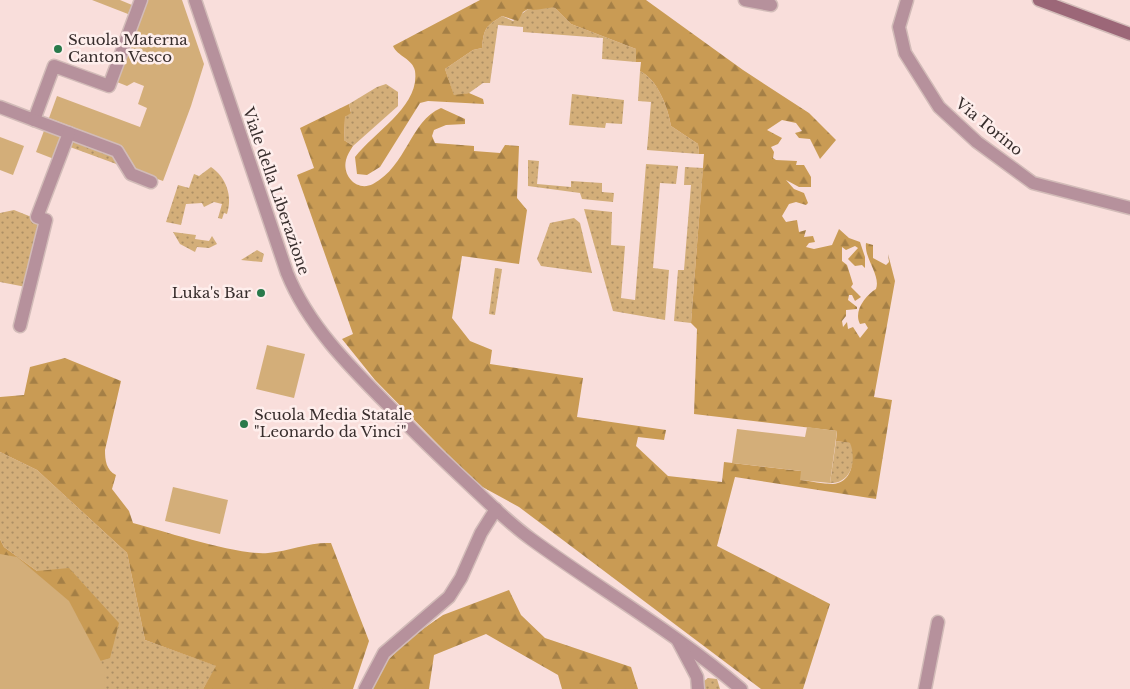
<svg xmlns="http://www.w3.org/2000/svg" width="1130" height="689" viewBox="0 0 1130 689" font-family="'Libre Baskerville',serif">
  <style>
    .grass { fill: url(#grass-dots) }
    .forest { fill: url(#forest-firs) }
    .park { fill: #d3ae79 }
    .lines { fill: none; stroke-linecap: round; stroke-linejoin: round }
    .street-casing { stroke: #d2bbb8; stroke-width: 15 }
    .secondary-casing { stroke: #d2bbb8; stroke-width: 15 }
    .street { stroke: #b6919c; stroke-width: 12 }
    .secondary { stroke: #9c6778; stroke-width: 12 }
    .poi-dot { fill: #297a4b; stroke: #feeeec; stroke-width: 2 }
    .labels { text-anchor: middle; stroke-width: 5; stroke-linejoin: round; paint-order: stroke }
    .poi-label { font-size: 15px; fill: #382e2d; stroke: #feeeec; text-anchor: start }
    .street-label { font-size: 15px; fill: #382e2d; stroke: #feeeec }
  </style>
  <defs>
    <pattern id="grass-dots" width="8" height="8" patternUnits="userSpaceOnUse" patternTransform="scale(1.25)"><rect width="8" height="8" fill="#d3ae79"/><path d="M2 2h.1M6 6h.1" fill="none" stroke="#ac8e64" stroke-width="1.8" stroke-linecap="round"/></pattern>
    <pattern id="forest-firs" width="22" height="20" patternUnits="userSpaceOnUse" patternTransform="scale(1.25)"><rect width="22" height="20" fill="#c99b54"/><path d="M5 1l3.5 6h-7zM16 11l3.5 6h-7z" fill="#a47f46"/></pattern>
  </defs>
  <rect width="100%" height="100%" fill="#f9dedb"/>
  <g class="grass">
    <path d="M 545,7 L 555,8 L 571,24 L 636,49 L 636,62 L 602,59 L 603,38 L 523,32 L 523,27 L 498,25 L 490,83 L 483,83 L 469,93 L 454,96 L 445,69 L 473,50 L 482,48 C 484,28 485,27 502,16 L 513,21 L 528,9 L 532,10 Z"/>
    <path d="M 640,71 C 658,80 668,108 671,126 L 698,144 L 699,154 L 647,150 L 651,102 L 638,101 Z"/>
    <polygon points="386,84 398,92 398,106 353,146 344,140 345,117 351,112 349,104 377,87"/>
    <polygon points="572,94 624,100 622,124 606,123 605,128 569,125"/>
    <polygon points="73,140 113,155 119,165 70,147"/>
    <polygon points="528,160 539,161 537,184 571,187 571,181 602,183 602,192 614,193 613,202 582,199 580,193 528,186"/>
    <polygon points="646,164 678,166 676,184 660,183 653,268 669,270 665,320 613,311 584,209 612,212 611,245 625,246 621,298 635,300"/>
    <path d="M 211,167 C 226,177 233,196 227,214 L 224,213 L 222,219 L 218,218 L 222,204 L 214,202 L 204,207 L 202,203 L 186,204 L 181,225 L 166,222 L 178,185 L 189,188 L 194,174 L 199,176 Z"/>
    <polygon points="685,167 703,168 691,323 674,321 678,270 684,270 691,185 684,185"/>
    <polygon points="14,210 44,222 26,287 0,282 0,213"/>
    <polygon points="574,218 580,223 592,273 541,266 537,259 550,223"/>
    <polygon points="173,232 196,235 195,239 209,241 212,236 217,244 209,248 197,247 195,252 180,244"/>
    <polygon points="257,250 264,254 262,262 241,260"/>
    <polygon points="495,268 502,269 495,315 489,314"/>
    <path d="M 836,441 L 851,443 C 857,458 852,484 830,483 Z"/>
    <polygon points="0,452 37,470 127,553 145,640 217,666 203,689 33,689 37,571 4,547 0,539"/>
    <polygon points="708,678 717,679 720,689 703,689 704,681"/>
  </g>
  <g class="forest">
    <path d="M 480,0 L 646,0 L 743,70 L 809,113 L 836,140 L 820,159 L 810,139 L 799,138 L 795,133 L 802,131 L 796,123 L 782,120 L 767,130 L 782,138 L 778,144 L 771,147 L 774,152 L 773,158 L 776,160 L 797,161 L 796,165 L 804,165 L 811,177 L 811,187 L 799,187 L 786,180 L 794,189 L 804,193 L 808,203 L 806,205 L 796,202 L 789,204 L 782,216 L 786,222 L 797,220 L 799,232 L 806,230 L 804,237 L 813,236 L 815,242 L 809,243 L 806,247 L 814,249 L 832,245 L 839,229 L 849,238 L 860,242 L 865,257 L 865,268 L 862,265 L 855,266 L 848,259 L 858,248 L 855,246 L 846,250 L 842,247 L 842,261 L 847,265 L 853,284 L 851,287 L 861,297 L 855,301 L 852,295 L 849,295 L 848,300 L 857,307 L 857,309 L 846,310 L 846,316 L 842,321 L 843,327 L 847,322 L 848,329 L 853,327 L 860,338 L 868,328 L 865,323 L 860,324 C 853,311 866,295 876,289 C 881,275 864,259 866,243 L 873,245 L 873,258 L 886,265 L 889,262 L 888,254 L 895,281 L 874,397 L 892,400 L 876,499 L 735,477 L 717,546 L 830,604 L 803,689 L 761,689 L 519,507 L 477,484 L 375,380 L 342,339 L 353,334 L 297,175 L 314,168 L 300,128 L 349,104 L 351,113 L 345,117 L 344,140 L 353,146 C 350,151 347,155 346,160 C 342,176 357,192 373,184 C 407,166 410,121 441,108 L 465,119 L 465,124 L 446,125 L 434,130 L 432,136 L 435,143 L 474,146 L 474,151 L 500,153 L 505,145 L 519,146 L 517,198 L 527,210 L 519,264 L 462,256 L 452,318 L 470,341 L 492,350 L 490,364 L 583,378 L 577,417 L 666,430 L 664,440 L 638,437 L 636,446 L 668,476 L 722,482 L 724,462 L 801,471 L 801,480 C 811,481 822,484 833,484 C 853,483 856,457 850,443 L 836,441 L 837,431 L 694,414 L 697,329 L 691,323 L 704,154 L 699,154 L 698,144 L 671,126 C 668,108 658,80 640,71 L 641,62 L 636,62 L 636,49 L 571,24 L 555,8 C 547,7 535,12 528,9 L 523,12 L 518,21 L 502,16 C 485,27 484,28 482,48 L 473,50 L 445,69 L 454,95 L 469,93 L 483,99 L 484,104 L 428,101 L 420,103 L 380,167 L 367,175 L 357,174 L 355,157 C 375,131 420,106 415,71 C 413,59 397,56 393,46 Z"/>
    <path d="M 65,358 L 121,381 L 105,450 C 105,460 106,470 116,475 L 112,489 L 129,511 L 133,523 C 164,531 239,556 268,553 C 290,551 309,542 331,543 L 369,641 L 353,689 L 203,689 L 216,666 L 145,640 L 127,553 L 37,470 L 0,452 L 0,397 L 24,395 L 30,367 Z"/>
    <polygon points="0,539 4,547 37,571 69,568 119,623 110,658 87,665 0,628"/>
    <polygon points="509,590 521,615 545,638 631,667 638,689 562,689 558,675 486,634 434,655 429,689 372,689 386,662 410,638 443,615"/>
  </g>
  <g class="park">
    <polygon points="92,0 120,0 132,5 128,14"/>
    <polygon points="148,0 182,0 204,64 191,106 163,181 138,172 122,146 49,118 57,96 140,127 147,108 138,104 144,86 134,82 127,86 117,82"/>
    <polygon points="45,128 63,135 54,159 36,152"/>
    <polygon points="0,137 24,146 13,175 0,170"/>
    <polygon points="267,345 305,354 294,398 256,389"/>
    <polygon points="807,427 837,431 830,483 800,480 801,471 732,463 737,429 805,437"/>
    <polygon points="173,487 228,500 220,534 165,521"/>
    <polygon points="0,554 17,557 69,601 105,669 104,689 0,689"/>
  </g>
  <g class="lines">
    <g class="street-casing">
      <g id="street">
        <path d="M 195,0 L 287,273 C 308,325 349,366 388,405 C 415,433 443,460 472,487 C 491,505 510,524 531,539 C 601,590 676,633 741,689"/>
        <polyline points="745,0 771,5"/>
        <polyline points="907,0 899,27 905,53 939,107 977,142 1033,183 1130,208"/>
        <polyline points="0,107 34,120 54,66 109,86 141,0"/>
        <polyline points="34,120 117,151 131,174 151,182"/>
        <polyline points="20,326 46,220 37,217 69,133"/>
        <polyline points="678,641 697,677 698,689"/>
        <polyline points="365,689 384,653 449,597 461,578 481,533 496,509"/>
        <polyline points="925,689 938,622"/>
      </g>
    </g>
    <g class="secondary-casing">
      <polyline id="secondary" points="1039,0 1130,34"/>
    </g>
    <use href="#street" class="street"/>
    <use href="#secondary" class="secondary"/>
  </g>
  <g class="poi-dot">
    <circle cx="58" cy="49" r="5"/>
    <circle cx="261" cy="293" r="5"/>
    <circle cx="244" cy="424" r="5"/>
  </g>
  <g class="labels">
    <g class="poi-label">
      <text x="68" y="45">Scuola Materna<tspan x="68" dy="17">Canton Vesco</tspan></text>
      <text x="251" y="298" text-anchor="end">Luka's Bar</text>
      <text x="254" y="420">Scuola Media Statale<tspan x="254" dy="17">"Leonardo da Vinci"</tspan></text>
    </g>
    <g class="street-label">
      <text transform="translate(989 127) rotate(39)" y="5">Via Torino</text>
      <text transform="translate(276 191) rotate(71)" y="5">Viale della Liberazione</text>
    </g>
  </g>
</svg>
